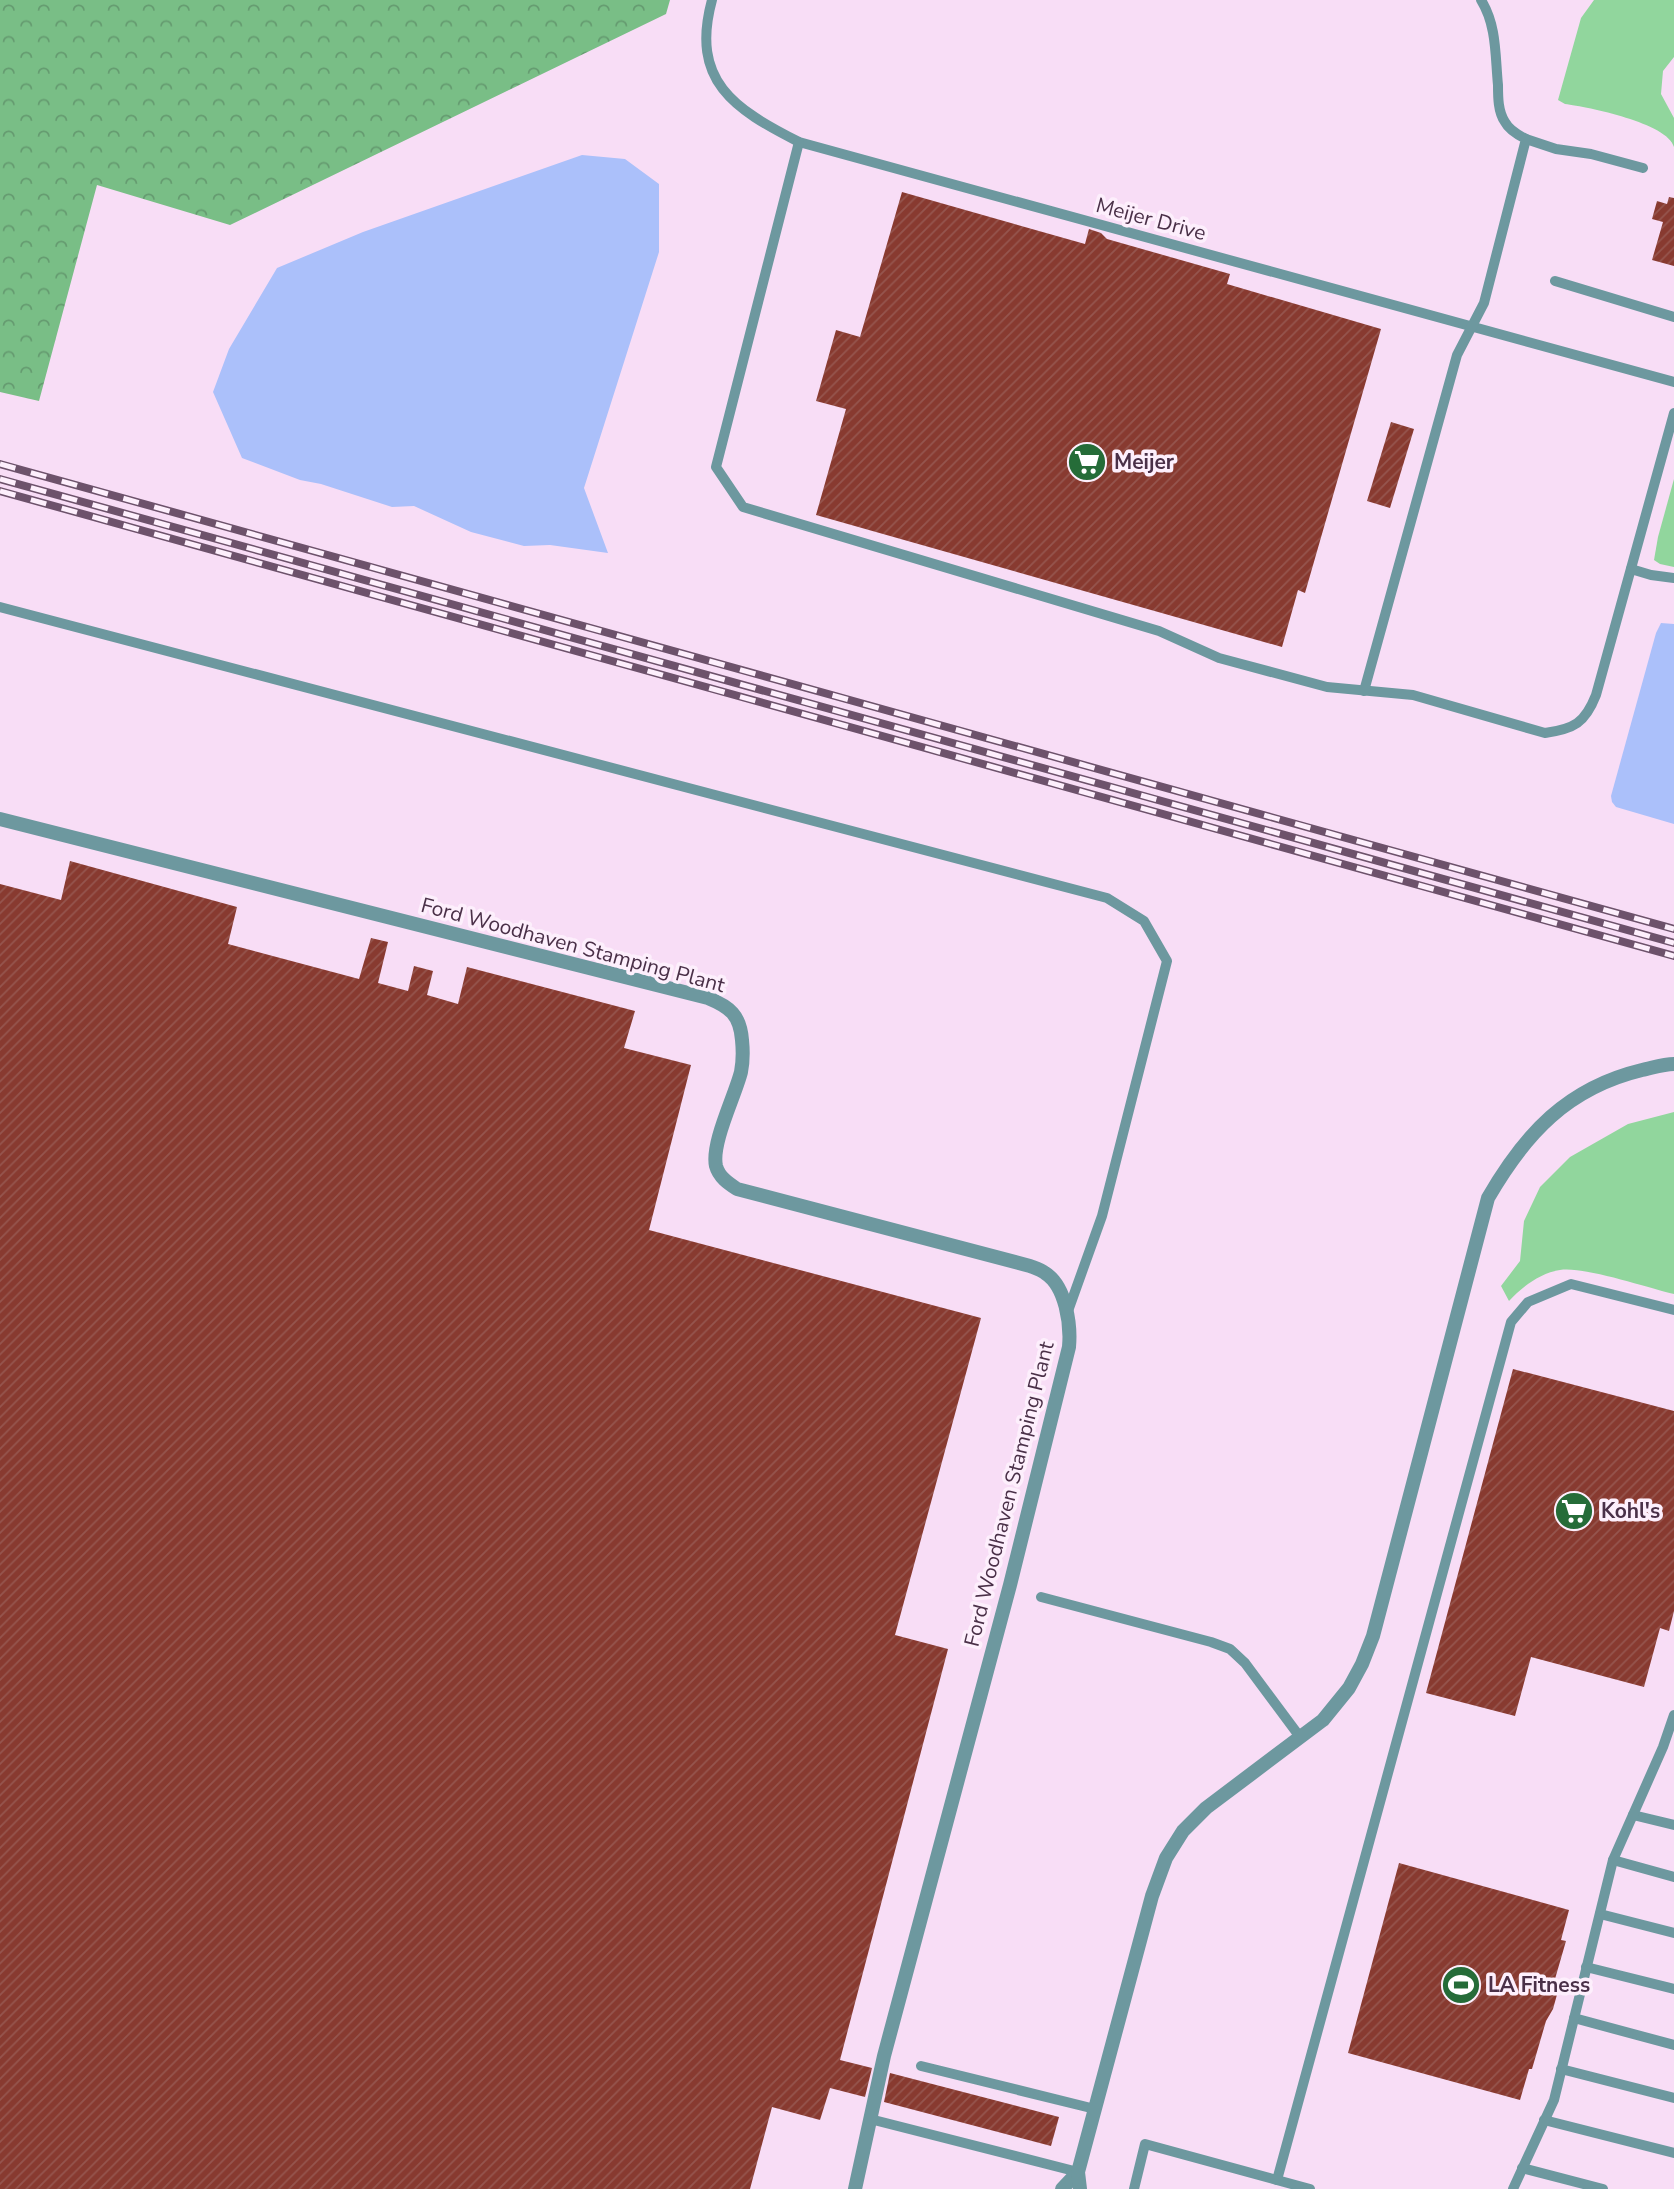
<svg xmlns="http://www.w3.org/2000/svg" width="1674" height="2189" viewBox="0 0 1674 2189" font-family="'Nunito Sans',sans-serif">
  <style>
    .grass { fill: #91d69d }
    .forest { fill: url(#forest-crowns) }
    .water { fill: #abc0fa }
    .building { fill: url(#building-hatch) }
    .lines { fill: none; stroke-linecap: round; stroke-linejoin: round }
    .lane { stroke: #6d989f; stroke-width: 10 }
    .street { stroke: #6d989f; stroke-width: 14 }
    .rail-casing { stroke: #6d526b; stroke-width: 8 }
    .rail { stroke: #fdeffc; stroke-width: 5; stroke-dasharray: 16; stroke-linecap: butt }
    .labels { text-anchor: middle; stroke-width: 7; stroke-linejoin: round; paint-order: stroke }
    .street-label { font-size: 21px; fill: #4a3048; stroke: #fdeffc }
    .poi-label { font-size: 21px; font-weight: bold; fill: #4a3048; stroke: #fdeffc; text-anchor: start }
  </style>
  <defs>
    <pattern id="forest-crowns" width="20" height="18" patternUnits="userSpaceOnUse" patternTransform="scale(1.75)"><rect width="20" height="18" fill="#79be86"/><path d="M2 6a3 3 0 1 1 6 0M12 15a3 3 0 1 1 6 0" fill="none" stroke="#659b70"/></pattern>
    <pattern id="building-hatch" width="6" height="6" patternUnits="userSpaceOnUse" patternTransform="scale(1.75)"><rect width="6" height="6" fill="#883a30"/><path d="M-1 1l2-2M0 6l6-6M5 7l2-2" fill="none" stroke="#95554e"/></pattern>
  </defs>
  <rect width="100%" height="100%" fill="#f8ddf6"/>
  <g class="grass">
    <path d="M 1594,0 L 1674,0 L 1674,57 L 1663,71 L 1661,94 L 1674,118 L 1674,147 C 1668,123 1588,107 1565,104 L 1558,100 L 1581,18 Z"/>
    <polygon points="1674,479 1674,567 1660,564 1654,560 1658,537"/>
    <path d="M 1674,1112 L 1674,1294 C 1648,1288 1584,1266 1560,1270 C 1540,1273 1522,1287 1509,1301 L 1501,1286 L 1520,1261 L 1524,1221 L 1540,1187 L 1570,1157 L 1628,1124 Z"/>
  </g>
  <polygon class="forest" points="0,0 670,0 666,14 230,225 97,185 39,401 0,392"/>
  <g class="water">
    <polygon points="582,155 625,159 659,184 659,252 584,488 608,553 550,545 524,546 471,532 414,506 392,507 321,484 300,480 242,458 213,392 229,349 277,268 363,232"/>
    <polygon points="1661,623 1674,624 1674,824 1616,807 1612,802 1611,796 1656,633"/>
  </g>
  <g class="building">
    <polygon points="902,192 1085,244 1089,229 1101,233 1107,239 1230,274 1227,284 1381,329 1305,593 1298,590 1282,647 816,515 846,409 816,401 836,330 860,337"/>
    <polygon points="1669,197 1674,198 1674,266 1652,260 1663,222 1652,219 1657,201 1667,204"/>
    <polygon points="1391,422 1414,429 1390,508 1367,501"/>
    <polygon points="70,861 237,907 228,944 359,979 371,938 388,942 378,983 408,991 414,966 433,971 427,995 458,1004 467,967 635,1011 624,1048 691,1065 649,1230 981,1318 895,1635 948,1649 840,2060 872,2068 865,2097 830,2088 820,2120 772,2107 750,2189 0,2189 0,884 61,900"/>
    <polygon points="1513,1369 1674,1411 1674,1611 1669,1631 1660,1628 1644,1687 1531,1657 1515,1716 1426,1693"/>
    <polygon points="1399,1863 1569,1910 1561,1940 1566,1941 1555,1979 1558,1991 1553,2009 1546,2021 1532,2069 1529,2069 1520,2100 1348,2053"/>
    <polygon points="890,2073 1059,2117 1051,2146 884,2102"/>
  </g>
  <g class="lines">
    <g class="lane">
      <path d="M 712,0 C 690,81 734,109 799,142 L 1674,382"/>
      <polyline points="1526,139 1556,149 1591,154 1643,168"/>
      <path d="M 799,142 L 716,467 L 743,507 L 1159,631 L 1219,658 L 1327,687 L 1413,695 L 1545,733 C 1574,729 1585,723 1596,695 L 1674,413"/>
      <polyline points="1555,281 1674,317"/>
      <polyline points="1631,569 1651,575 1674,578"/>
      <polyline points="0,607 1107,898 1144,921 1167,961 1102,1216 1068,1311"/>
      <path d="M 1364,691 L 1457,355 L 1484,303 L 1526,139 C 1518,135 1509,130 1505,122 C 1498,112 1498,97 1498,85 C 1495,55 1497,26 1481,0"/>
      <polyline points="1041,1597 1211,1642 1230,1649 1245,1663 1300,1737"/>
      <polyline points="1633,1815 1674,1825"/>
      <polyline points="1613,1860 1674,1877"/>
      <polyline points="1600,1914 1674,1933"/>
      <polyline points="1586,1967 1674,1989"/>
      <polyline points="1574,2018 1674,2045"/>
      <polyline points="921,2066 1095,2109"/>
      <polyline points="1561,2069 1674,2098"/>
      <polyline points="870,2119 1078,2172"/>
      <polyline points="1544,2120 1674,2153"/>
      <polyline points="1522,2168 1603,2189"/>
      <polyline points="1277,2180 1511,1322 1528,1302 1571,1284 1674,1310"/>
      <polyline points="1134,2189 1145,2144 1310,2189"/>
      <polyline points="1513,2189 1554,2100 1613,1860 1663,1747 1674,1715"/>
    </g>
    <g class="street">
      <path d="M 0,819 L 708,998 C 730,1007 740,1015 742,1040 C 743,1050 743,1062 741,1072 C 735,1096 711,1143 716,1166 C 719,1177 728,1183 737,1189 L 1030,1266 C 1035,1268 1041,1270 1045,1273 C 1066,1286 1071,1325 1069,1347 L 1010,1585 L 884,2056 L 855,2189"/>
      <polyline points="1062,2189 1078,2172"/>
      <path d="M 1080,2189 L 1078,2172 L 1152,1896 L 1166,1858 L 1183,1831 L 1206,1808 L 1323,1720 L 1349,1688 L 1362,1664 L 1373,1636 L 1488,1198 C 1525,1134 1567,1088 1642,1070 C 1652,1068 1663,1064 1674,1064"/>
    </g>
    <g class="rail-casing">
      <g id="rail">
        <polyline points="0,464 1674,929"/>
        <polyline points="0,479 1674,943"/>
        <polyline points="0,491 1674,956"/>
      </g>
    </g>
    <use href="#rail" class="rail"/>
  </g>
  <defs>
    <g id="supermarket-disc" transform="scale(2.0125)"><circle r="9.5" fill="#256c38" stroke="#fdeffc"/><path d="M-6-5.5h2.5l.6 2H6L4.5 2H-2.5L-4.4-4H-6ZM-1.5 3.2a1.3 1.3 0 1 0 .1 0ZM3 3.2a1.3 1.3 0 1 0 .1 0Z" fill="#fff"/></g>
    <g id="stadium-disc" transform="scale(2.0125)"><circle r="9.5" fill="#256c38" stroke="#fdeffc"/><path d="M0-5a6.5 5 0 1 0 0 10a6.5 5 0 1 0 0-10ZM-3.5-1.8h7v3.6h-7Z" fill="#fff"/></g>
  </defs>
  <g fill-rule="evenodd">
    <use href="#supermarket-disc" x="1087" y="462"/>
    <use href="#supermarket-disc" x="1574" y="1511"/>
    <use href="#stadium-disc" x="1461" y="1985"/>
  </g>
  <g class="labels">
    <g class="street-label">
      <text transform="translate(1151 219) rotate(15)" y="7">Meijer Drive</text>
      <text transform="translate(573 945) rotate(15)" y="7">Ford Woodhaven Stamping Plant</text>
      <text transform="translate(1009 1494) rotate(-76)" y="7">Ford Woodhaven Stamping Plant</text>
    </g>
    <g class="poi-label">
      <text x="1114" y="469">Meijer</text>
      <text x="1601" y="1518">Kohl's</text>
      <text x="1488" y="1992">LA Fitness</text>
    </g>
  </g>
</svg>
